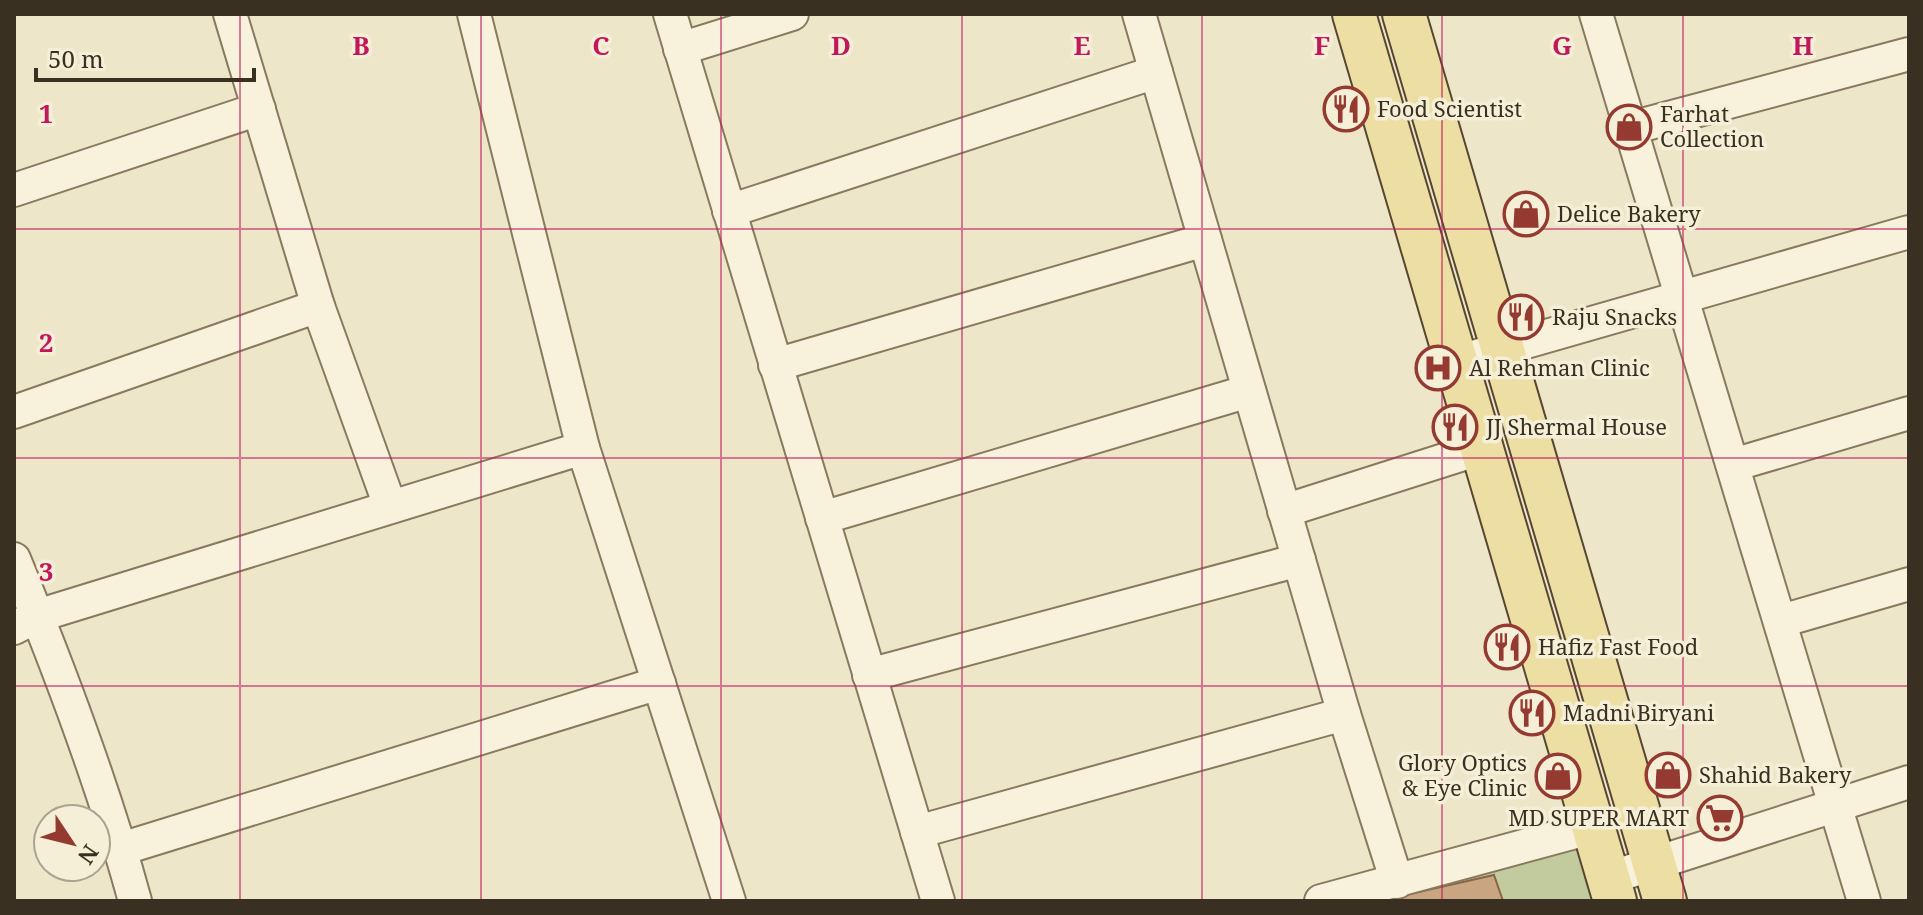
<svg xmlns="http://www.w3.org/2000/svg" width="1923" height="915" viewBox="0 0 1923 915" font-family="'Noto Serif',serif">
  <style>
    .green { fill: #c1cb9d }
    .building { fill: #c9a681; stroke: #876645; stroke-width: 2 }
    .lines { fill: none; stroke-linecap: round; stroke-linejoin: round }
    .minor-casing { stroke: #89795e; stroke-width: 36 }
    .major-casing { stroke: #574732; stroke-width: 46 }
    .minor { stroke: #f8f2dc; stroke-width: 32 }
    .major { stroke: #eddea4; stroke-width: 42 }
    .grid { fill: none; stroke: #c2185b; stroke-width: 2; stroke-opacity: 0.55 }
    .labels { text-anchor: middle; stroke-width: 7; stroke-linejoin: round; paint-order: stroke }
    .poi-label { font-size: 22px; fill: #3a3021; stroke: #f5efd8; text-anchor: start }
    .grid-label { font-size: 26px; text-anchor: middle; font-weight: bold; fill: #c2185b; stroke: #f5efd8; stroke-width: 7; stroke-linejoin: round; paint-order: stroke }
  </style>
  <rect width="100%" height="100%" fill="#ede6c9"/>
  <polygon class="green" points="1594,827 1615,901 1384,901 1380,887"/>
  <polygon class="building" points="1494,875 1503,901 1402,901 1401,896"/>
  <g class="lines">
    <g class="minor-casing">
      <g id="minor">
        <polyline points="230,14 318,306 390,506"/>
        <polyline points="474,14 583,448 729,901"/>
        <polyline points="670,14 938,901"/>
        <polyline points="1139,14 1344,714 1397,882"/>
        <polyline points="1596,14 1864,901"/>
        <polyline points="680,49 792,14"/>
        <polyline points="1631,128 1909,54"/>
        <polyline points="14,190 259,109"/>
        <polyline points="729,211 1156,72"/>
        <polyline points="1456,362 1909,232"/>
        <polyline points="775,365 1205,240"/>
        <polyline points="14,412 318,306"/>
        <polyline points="1733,465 1909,413"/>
        <polyline points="1284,511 1482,448"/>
        <polyline points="822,518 1249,391"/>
        <path d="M 14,559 C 59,668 104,787 135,901"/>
        <polyline points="1781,621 1909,584"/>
        <polyline points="14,628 37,616 583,448"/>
        <polyline points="869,675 1299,560"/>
        <polyline points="917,832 1344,714"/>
        <polyline points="121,849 659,683"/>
        <polyline points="1609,878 1909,782"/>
        <polyline points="1321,901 1594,827"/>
      </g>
    </g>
    <g class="major-casing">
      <g id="major">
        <polyline points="1354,14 1615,901"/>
        <polyline points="1404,14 1665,901"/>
      </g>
    </g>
    <use href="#minor" class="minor"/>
    <use href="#major" class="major"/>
  </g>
  <path class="grid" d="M 240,14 L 240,901M 481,14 L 481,901M 721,14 L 721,901M 962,14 L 962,901M 1202,14 L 1202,901M 1442,14 L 1442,901M 1683,14 L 1683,901M 14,229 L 1909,229M 14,458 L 1909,458M 14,686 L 1909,686"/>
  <defs>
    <g id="restaurant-ring" transform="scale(2.3)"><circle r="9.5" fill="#f5efd8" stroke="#953a31" stroke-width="1.5"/><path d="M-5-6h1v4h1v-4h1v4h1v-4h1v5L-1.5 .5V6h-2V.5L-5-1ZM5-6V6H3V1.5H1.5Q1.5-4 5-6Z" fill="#953a31"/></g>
    <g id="shop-ring" transform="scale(2.3)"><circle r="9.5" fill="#f5efd8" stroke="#953a31" stroke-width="1.5"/><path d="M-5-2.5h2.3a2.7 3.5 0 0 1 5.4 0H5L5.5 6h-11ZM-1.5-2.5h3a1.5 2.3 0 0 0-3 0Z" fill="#953a31"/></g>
    <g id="hospital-ring" transform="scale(2.3)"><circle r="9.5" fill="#f5efd8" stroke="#953a31" stroke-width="1.5"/><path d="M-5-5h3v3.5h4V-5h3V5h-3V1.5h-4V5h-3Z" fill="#953a31"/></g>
    <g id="supermarket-ring" transform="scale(2.3)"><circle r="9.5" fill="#f5efd8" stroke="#953a31" stroke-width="1.5"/><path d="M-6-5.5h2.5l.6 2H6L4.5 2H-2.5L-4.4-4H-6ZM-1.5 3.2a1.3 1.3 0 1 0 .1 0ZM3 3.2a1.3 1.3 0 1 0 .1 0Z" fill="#953a31"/></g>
  </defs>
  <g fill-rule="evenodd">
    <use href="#restaurant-ring" x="1346" y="109"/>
    <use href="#shop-ring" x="1629" y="127"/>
    <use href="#shop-ring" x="1526" y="214"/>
    <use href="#restaurant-ring" x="1521" y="317"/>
    <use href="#hospital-ring" x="1438" y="368"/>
    <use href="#restaurant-ring" x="1455" y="427"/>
    <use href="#restaurant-ring" x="1507" y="647"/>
    <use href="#restaurant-ring" x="1532" y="713"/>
    <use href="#shop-ring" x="1668" y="775"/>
    <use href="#shop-ring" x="1558" y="776"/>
    <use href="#supermarket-ring" x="1720" y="818"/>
  </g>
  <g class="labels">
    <g class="poi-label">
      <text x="1377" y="117">Food Scientist</text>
      <text x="1660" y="122">Farhat<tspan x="1660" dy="25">Collection</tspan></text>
      <text x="1557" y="222">Delice Bakery</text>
      <text x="1552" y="325">Raju Snacks</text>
      <text x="1469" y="376">Al Rehman Clinic</text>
      <text x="1486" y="435">JJ Shermal House</text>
      <text x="1538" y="655">Hafiz Fast Food</text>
      <text x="1563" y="721">Madni Biryani</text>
      <text x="1527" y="771" text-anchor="end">Glory Optics<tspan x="1527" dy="25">&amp; Eye Clinic</tspan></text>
      <text x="1699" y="783">Shahid Bakery</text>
      <text x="1689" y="826" text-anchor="end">MD SUPER MART</text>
    </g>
  </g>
  <g class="grid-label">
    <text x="361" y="55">B</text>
    <text x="601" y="55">C</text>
    <text x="841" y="55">D</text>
    <text x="1082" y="55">E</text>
    <text x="1322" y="55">F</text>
    <text x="1562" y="55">G</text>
    <text x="1803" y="55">H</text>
    <text x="46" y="123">1</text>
    <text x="46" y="352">2</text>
    <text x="46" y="581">3</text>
  </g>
  <rect width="1923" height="915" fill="none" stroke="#3a3021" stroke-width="32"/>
  <g transform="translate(72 843) rotate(125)"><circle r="38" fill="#f5efd8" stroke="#aaa38f" stroke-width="2"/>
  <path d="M0-6L14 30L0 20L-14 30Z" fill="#953a31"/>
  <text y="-12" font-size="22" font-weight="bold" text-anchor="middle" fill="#3a3021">N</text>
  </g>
  <path d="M36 68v12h218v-12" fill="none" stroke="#3a3021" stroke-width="4"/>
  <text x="48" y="68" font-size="24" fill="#3a3021" stroke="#f5efd8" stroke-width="6" paint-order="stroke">50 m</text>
</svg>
